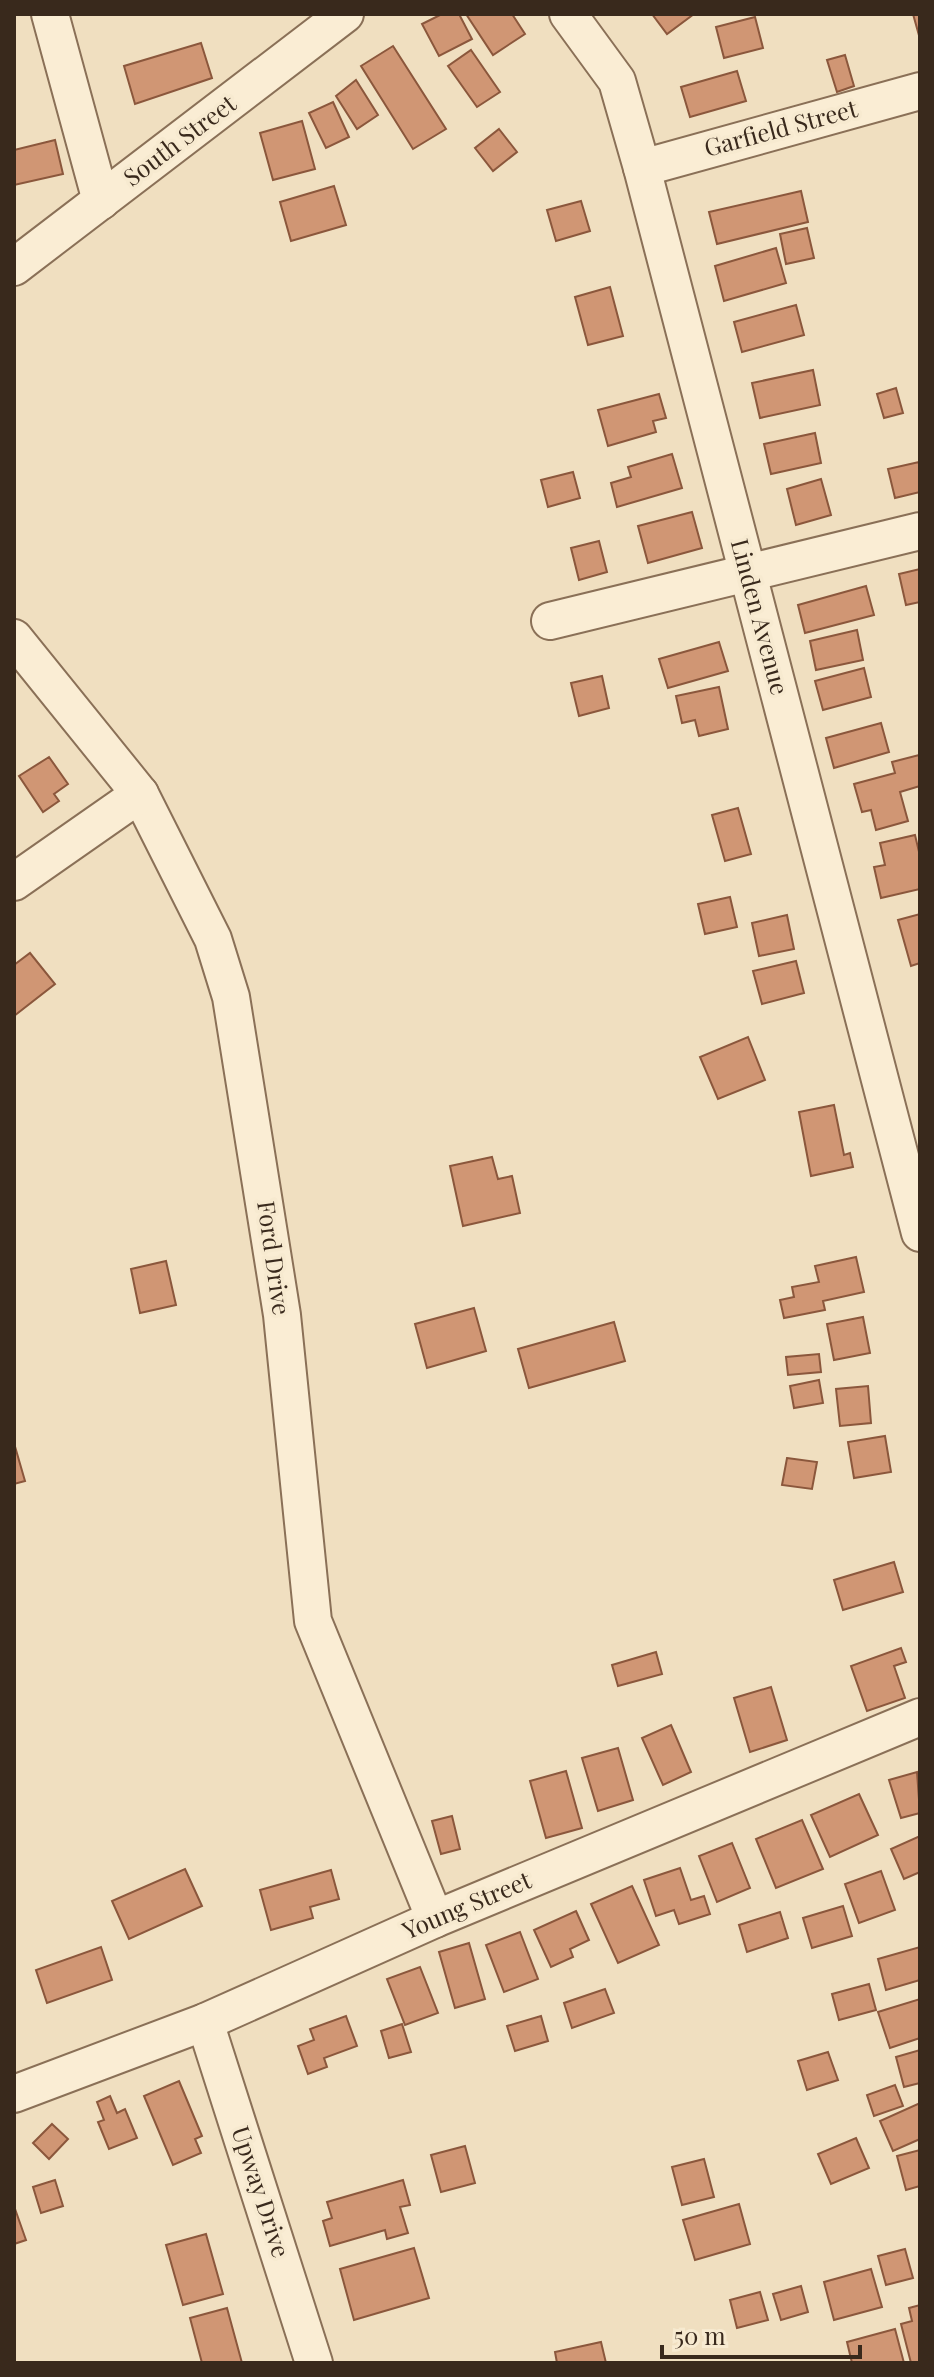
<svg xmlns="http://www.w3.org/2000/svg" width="934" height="2377" viewBox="0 0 934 2377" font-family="'Playfair Display',serif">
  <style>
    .building { fill: #d09674; stroke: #8b573c; stroke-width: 2 }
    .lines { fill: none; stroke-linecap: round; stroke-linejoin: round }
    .minor-casing { stroke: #8a7057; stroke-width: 40 }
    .minor { stroke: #faedd4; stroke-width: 36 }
    .labels { text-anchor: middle; stroke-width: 7; stroke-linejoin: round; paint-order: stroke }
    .street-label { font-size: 24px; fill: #39291c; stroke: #f7ead0 }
  </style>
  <rect width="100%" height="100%" fill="#f0dfc0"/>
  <g class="building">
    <polygon points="442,14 459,14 472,39 439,56 422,24"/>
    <polygon points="466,14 512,14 525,34 493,55"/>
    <polygon points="652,14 694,14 667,34"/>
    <polygon points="913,14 920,14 920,39"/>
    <polygon points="755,17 763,48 724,58 716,27"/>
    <polygon points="201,43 212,78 135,104 124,66"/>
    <polygon points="393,46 446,129 413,149 361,66"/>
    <polygon points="471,50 500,92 477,107 448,66"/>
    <polygon points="845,55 854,86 837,92 827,60"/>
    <polygon points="737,71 746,101 690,117 681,87"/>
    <polygon points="356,80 378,115 357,129 336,96"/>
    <polygon points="333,102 349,137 326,148 309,113"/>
    <polygon points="302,121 315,169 273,180 260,133"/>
    <polygon points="499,129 517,152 493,171 475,148"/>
    <polygon points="55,140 63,174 14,185 14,150"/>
    <polygon points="334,186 346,225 291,241 280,202"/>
    <polygon points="801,191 808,222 717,244 709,212"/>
    <polygon points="581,201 590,231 556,241 547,210"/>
    <polygon points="807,228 814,258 786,264 780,234"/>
    <polygon points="776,248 786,283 724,301 715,266"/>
    <polygon points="610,287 623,336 588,345 575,297"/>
    <polygon points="796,305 804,335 742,352 734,322"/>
    <polygon points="813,370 820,405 760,418 752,383"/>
    <polygon points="896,388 903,413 884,418 877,394"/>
    <polygon points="659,394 666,418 653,421 656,432 608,446 598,410"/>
    <polygon points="815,433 821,463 771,474 764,444"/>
    <polygon points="672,454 682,488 617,507 611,483 631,477 628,467"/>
    <polygon points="919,462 920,492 895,498 888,469"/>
    <polygon points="573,472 580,498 548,507 541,480"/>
    <polygon points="821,479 831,515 796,525 787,489"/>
    <polygon points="692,512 702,548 648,563 638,526"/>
    <polygon points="599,541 607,572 579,580 571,548"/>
    <polygon points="920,569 920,602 906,605 899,574"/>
    <polygon points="866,586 874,615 805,633 798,605"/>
    <polygon points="857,630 863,660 816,670 810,641"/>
    <polygon points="719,642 728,671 668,688 659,659"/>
    <polygon points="864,668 871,697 823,710 815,681"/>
    <polygon points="602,676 609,708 579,716 571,683"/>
    <polygon points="719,687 728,729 699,736 695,720 682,723 676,696"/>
    <polygon points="881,723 889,752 834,768 826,738"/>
    <polygon points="919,755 920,786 900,792 908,821 876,830 871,810 862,812 854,784 895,773 892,762"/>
    <polygon points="49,757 68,784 54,794 59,801 43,812 19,776"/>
    <polygon points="738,808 751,854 725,861 712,815"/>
    <polygon points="915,835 920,856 920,889 881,898 874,867 885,865 880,843"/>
    <polygon points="730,897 737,927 705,934 698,904"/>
    <polygon points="920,914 920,963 911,966 898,920"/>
    <polygon points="787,915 794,949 759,956 752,923"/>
    <polygon points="30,953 55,984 14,1016 14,965"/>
    <polygon points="796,961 804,993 762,1004 753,971"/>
    <polygon points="748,1037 765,1080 718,1099 700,1057"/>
    <polygon points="834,1105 844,1155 850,1153 853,1167 811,1176 799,1112"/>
    <polygon points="492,1157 498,1179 512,1176 520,1213 463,1226 450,1166"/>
    <polygon points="856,1257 864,1292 823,1301 825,1310 784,1318 780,1300 794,1297 792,1287 819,1282 815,1266"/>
    <polygon points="166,1261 176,1305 140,1313 131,1269"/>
    <polygon points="474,1308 486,1351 427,1368 415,1324"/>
    <polygon points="863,1317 870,1353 834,1360 827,1324"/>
    <polygon points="614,1322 625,1361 529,1388 518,1349"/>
    <polygon points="819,1354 821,1372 788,1375 786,1357"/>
    <polygon points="819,1380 823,1403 794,1408 790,1386"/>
    <polygon points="868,1386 871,1423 840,1426 836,1389"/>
    <polygon points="885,1436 891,1472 854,1478 848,1442"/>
    <polygon points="14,1443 25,1481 14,1484"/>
    <polygon points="787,1458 817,1462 812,1489 782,1485"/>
    <polygon points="894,1562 903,1592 843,1610 834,1580"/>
    <polygon points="901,1648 906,1662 894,1666 905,1698 867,1711 851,1666"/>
    <polygon points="656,1652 662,1674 618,1686 612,1665"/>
    <polygon points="771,1687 787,1740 750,1752 734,1698"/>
    <polygon points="671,1725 691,1772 663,1785 642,1738"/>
    <polygon points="618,1748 633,1800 598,1811 582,1758"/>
    <polygon points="566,1771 582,1828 546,1838 530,1781"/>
    <polygon points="917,1772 920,1813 901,1818 889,1780"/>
    <polygon points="859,1794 878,1835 830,1857 811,1815"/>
    <polygon points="452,1816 460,1849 441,1854 432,1821"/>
    <polygon points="802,1820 823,1869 776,1888 756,1839"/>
    <polygon points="920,1836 920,1872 904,1879 891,1849"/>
    <polygon points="732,1843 750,1888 717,1902 699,1856"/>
    <polygon points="680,1868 691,1900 704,1896 710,1914 679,1924 674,1910 656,1916 644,1880"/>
    <polygon points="185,1869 202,1906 129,1939 112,1901"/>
    <polygon points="331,1870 339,1899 310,1907 313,1918 271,1930 260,1890"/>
    <polygon points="881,1871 895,1910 859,1923 845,1884"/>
    <polygon points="632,1886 659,1945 618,1963 591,1904"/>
    <polygon points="843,1906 852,1936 812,1948 803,1918"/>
    <polygon points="576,1911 589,1940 570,1949 573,1957 551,1967 534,1930"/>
    <polygon points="780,1912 788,1938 747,1952 739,1925"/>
    <polygon points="520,1932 538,1979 504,1992 486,1945"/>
    <polygon points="469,1943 485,1999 455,2008 439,1952"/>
    <polygon points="101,1947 112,1980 47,2003 36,1970"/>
    <polygon points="920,1947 920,1980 886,1990 878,1959"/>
    <polygon points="420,1967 438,2013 405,2025 387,1979"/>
    <polygon points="869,1984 876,2010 839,2020 832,1994"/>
    <polygon points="605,1989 614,2013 572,2028 564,2003"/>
    <polygon points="920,1999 920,2038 890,2048 878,2012"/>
    <polygon points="346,2016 357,2046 324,2058 327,2067 308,2074 298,2046 314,2040 310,2029"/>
    <polygon points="541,2016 548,2041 515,2051 507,2026"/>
    <polygon points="402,2024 411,2052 389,2058 381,2031"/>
    <polygon points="920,2050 920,2083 904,2087 896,2057"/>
    <polygon points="828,2052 838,2080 807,2090 798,2061"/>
    <polygon points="179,2081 202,2136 195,2139 201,2153 173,2165 144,2096"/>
    <polygon points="895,2085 903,2106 874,2116 867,2095"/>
    <polygon points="110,2096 117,2113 125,2109 137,2138 109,2149 98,2122 104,2120 97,2102"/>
    <polygon points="920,2103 920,2139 893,2151 880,2121"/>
    <polygon points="52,2124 68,2139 49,2159 33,2143"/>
    <polygon points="856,2138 869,2168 831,2184 818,2154"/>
    <polygon points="465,2146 475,2183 441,2192 431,2155"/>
    <polygon points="920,2150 920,2186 906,2190 897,2156"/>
    <polygon points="704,2159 714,2197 682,2205 672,2167"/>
    <polygon points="55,2180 63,2206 41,2213 33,2187"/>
    <polygon points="403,2180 410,2205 400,2207 408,2233 387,2239 385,2230 330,2246 323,2221 332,2218 327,2202"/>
    <polygon points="739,2204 750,2244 695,2260 683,2220"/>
    <polygon points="14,2206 26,2240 14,2244"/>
    <polygon points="206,2234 223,2294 183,2305 166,2245"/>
    <polygon points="414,2248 429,2298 354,2320 340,2269"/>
    <polygon points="905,2249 913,2278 886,2285 878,2256"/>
    <polygon points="871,2269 882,2307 834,2320 824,2282"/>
    <polygon points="801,2286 808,2312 781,2320 773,2294"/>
    <polygon points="760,2292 768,2320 737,2328 730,2300"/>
    <polygon points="920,2305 920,2363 911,2363 901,2324 912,2321 909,2308"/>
    <polygon points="227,2308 242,2363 202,2363 190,2318"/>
    <polygon points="895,2329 904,2363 852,2363 847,2342"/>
    <polygon points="601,2342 606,2363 557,2363 555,2352"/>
  </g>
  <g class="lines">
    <g class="minor-casing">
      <g id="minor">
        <polyline points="50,14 101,201"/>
        <polyline points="568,14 617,81 642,168 920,1233"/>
        <polyline points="642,168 920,91"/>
        <polyline points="14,267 345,14"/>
        <polyline points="550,621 920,531"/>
        <polyline points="14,638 140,794 213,939 231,997 282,1315 313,1621 435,1919"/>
        <polyline points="14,882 140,794"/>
        <polyline points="205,2022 314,2363"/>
        <polyline points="14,2094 205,2022 435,1919 920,1717"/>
      </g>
    </g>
    <use href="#minor" class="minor"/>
  </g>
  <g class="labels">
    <g class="street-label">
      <text transform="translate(781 129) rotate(-15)" y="8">Garfield Street</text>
      <text transform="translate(180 141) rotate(-37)" y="8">South Street</text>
      <text transform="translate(759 617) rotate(75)" y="8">Linden Avenue</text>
      <text transform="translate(273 1258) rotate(82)" y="8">Ford Drive</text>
      <text transform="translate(467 1906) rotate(-23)" y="8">Young Street</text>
      <text transform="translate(260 2192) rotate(72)" y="8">Upway Drive</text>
    </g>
  </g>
  <rect width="934" height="2377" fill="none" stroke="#39291c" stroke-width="32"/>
  <path d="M662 2345v12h198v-12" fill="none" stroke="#39291c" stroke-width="4"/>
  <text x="674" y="2345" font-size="24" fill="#39291c" stroke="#f7ead0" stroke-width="6" paint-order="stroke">50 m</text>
</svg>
